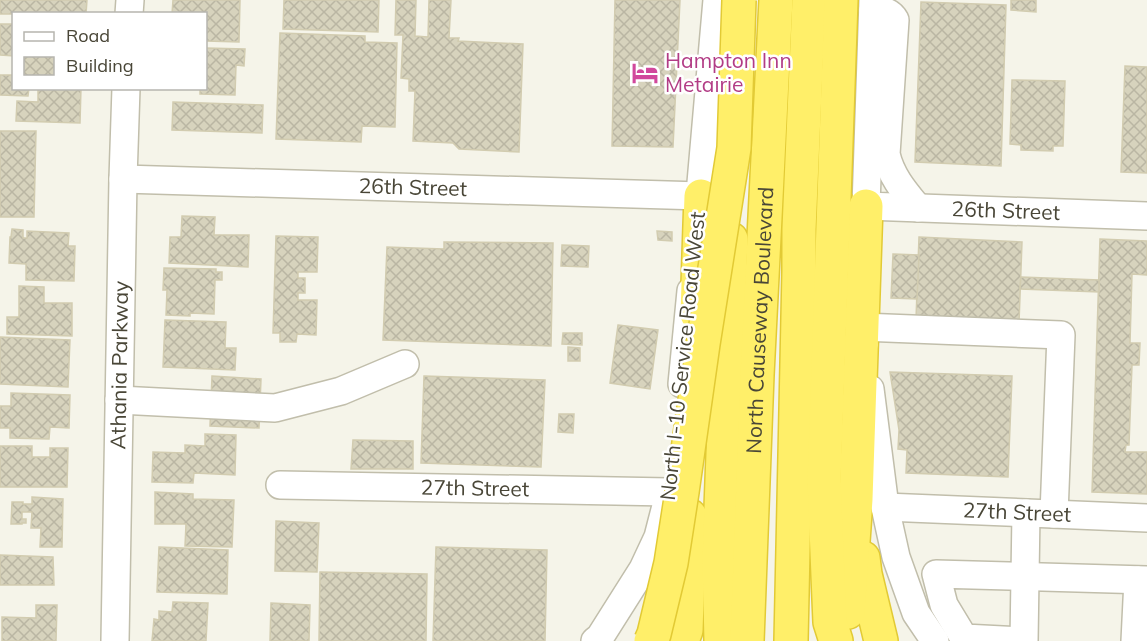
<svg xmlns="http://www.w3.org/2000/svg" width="1147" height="641" viewBox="0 0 1147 641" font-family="Mulish,sans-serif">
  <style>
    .building { fill: url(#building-cross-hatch); stroke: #d2ccb0; stroke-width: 1.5 }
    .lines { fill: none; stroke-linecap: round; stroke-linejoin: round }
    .minor-casing { stroke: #c1beab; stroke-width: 30 }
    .highway-casing { stroke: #e2ca35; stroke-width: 36 }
    .minor { stroke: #fff; stroke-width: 27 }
    .highway { stroke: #ffef69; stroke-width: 33 }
    .highway-bridge-casing { stroke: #e2ca35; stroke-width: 36; stroke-linecap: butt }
    .highway-bridge { stroke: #ffef69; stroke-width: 33 }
    .labels { text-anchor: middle; stroke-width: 5; stroke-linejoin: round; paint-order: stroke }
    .hotel-label { font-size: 21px; fill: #b23c85; stroke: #fff; text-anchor: start }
    .street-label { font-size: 21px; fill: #494637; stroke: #fff }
  </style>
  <defs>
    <pattern id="building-cross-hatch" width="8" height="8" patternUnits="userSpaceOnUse" patternTransform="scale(1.5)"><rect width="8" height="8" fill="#d7d3bd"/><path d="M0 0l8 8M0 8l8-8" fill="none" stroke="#bab6a3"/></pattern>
  </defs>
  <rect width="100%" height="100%" fill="#f5f4e9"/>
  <g class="building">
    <polygon points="0,0 87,0 86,14 0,14"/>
    <polygon points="173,0 240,0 239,42 206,41 206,14 172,14"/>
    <polygon points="284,0 379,0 378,32 283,29"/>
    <polygon points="396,0 416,0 415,36 428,37 429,0 451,0 449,38 459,38 458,41 523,44 519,152 459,149 453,143 413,141 415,91 409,91 409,79 401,78 403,35 395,35"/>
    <polygon points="615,0 680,0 673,147 612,146"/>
    <polygon points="1011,0 1036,0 1036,12 1011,10"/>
    <polygon points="921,2 1006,5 1001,166 915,162"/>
    <polygon points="0,24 14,24 14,56 0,55"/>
    <polygon points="280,33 365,36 365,42 397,43 395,127 362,126 361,142 276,139"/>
    <polygon points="206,48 245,49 244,66 236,65 235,95 200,94 200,88 206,88"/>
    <polygon points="1125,66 1147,67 1147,173 1121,172"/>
    <polygon points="0,75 14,75 14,88 29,88 28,96 0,95"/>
    <polygon points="1012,80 1065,81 1063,146 1053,146 1053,151 1021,150 1021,145 1010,144"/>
    <polygon points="38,88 81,88 80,123 16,121 17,101 38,102"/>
    <polygon points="173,102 263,105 262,133 172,130"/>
    <polygon points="0,131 36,131 34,217 0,217"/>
    <polygon points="182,216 215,217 214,235 249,235 248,267 169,263 170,237 181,237"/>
    <polygon points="12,229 23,230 23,238 27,238 27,231 69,233 68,246 75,246 74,281 26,280 26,264 9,263 10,237 11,237"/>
    <polygon points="657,231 672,232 672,241 658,240"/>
    <polygon points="276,236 318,237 317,272 298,272 298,278 305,278 305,293 298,293 298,300 317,300 316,335 297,334 296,342 280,342 280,333 273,333"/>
    <polygon points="919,237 1022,242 1019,323 916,319"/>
    <polygon points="1100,239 1147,241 1147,275 1132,274 1130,343 1140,343 1139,365 1132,365 1129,445 1126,445 1125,452 1147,452 1147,494 1092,492"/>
    <polygon points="444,242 553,243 551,346 383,340 387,247 444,249"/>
    <polygon points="562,245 589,246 588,267 561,266"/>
    <polygon points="893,254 919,255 917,299 891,298"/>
    <polygon points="164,268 216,269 216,272 222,272 222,280 215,280 214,314 190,313 190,316 166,315 167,290 163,290"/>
    <polygon points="1021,277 1099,280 1099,292 1020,289"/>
    <polygon points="19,286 44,287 44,303 72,303 72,336 7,334 7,317 19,317"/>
    <polygon points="165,320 226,322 225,348 236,348 235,370 163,367"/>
    <polygon points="618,325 658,330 650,389 610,383"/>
    <polygon points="563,333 582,333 582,345 562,344"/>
    <polygon points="0,337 70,340 68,387 0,384"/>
    <polygon points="568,347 580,348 580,361 568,361"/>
    <polygon points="890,372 1012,376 1008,477 906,473 907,450 898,449 899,430"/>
    <polygon points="212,376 261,379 259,428 210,426"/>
    <polygon points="424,376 545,380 541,467 421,463"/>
    <polygon points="11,393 70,395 69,428 50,427 49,439 10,438 10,428 0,428 0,406 11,406"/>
    <polygon points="559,414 574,414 573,433 558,432"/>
    <polygon points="205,434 236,435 235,475 194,473 193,483 152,482 153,452 185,453 185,445 205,446"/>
    <polygon points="353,440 413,441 413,469 351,469"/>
    <polygon points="0,446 32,446 32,457 50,457 50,448 68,448 67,487 0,487"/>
    <polygon points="155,492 193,494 193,499 234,500 232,547 185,546 186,524 155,524"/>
    <polygon points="32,497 63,499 62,547 40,547 41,528 31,528 32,512 22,512 22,519 26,519 26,523 22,523 22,524 11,524 12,502 23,502 23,504 32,504"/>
    <polygon points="276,521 319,523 317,572 275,571"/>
    <polygon points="159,547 228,550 227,594 157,592"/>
    <polygon points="436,547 547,550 545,641 433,641"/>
    <polygon points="0,555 53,557 54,585 0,585"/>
    <polygon points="320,572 427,574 426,641 319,641"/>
    <polygon points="173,602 208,603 206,641 152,641 154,619 159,620 159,611 172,612"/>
    <polygon points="271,603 310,605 309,641 270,641"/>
    <polygon points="36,605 57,605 56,641 2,641 2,617 36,618"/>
  </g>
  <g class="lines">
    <g class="minor-casing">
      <g id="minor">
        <path id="s1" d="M 873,0 L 866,206 L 1147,216"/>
        <path d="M 873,10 C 883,11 890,11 895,20 L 886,154 C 891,176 904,191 918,208"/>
        <polyline points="129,14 130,0"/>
        <path id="s2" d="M 123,179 L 701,196"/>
        <polyline points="698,217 717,0"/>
        <polyline points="864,345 862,327 1061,335 1054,514"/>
        <polyline points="682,384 691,291"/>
        <polyline points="870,389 885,507 896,557 916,613 935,641"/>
        <polyline points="119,400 275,408 341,391 405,364"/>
        <path id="s3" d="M 280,485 L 669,492"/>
        <path id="s4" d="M 885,507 L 1147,518"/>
        <path id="s5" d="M 115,641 L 123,179 L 126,88"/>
        <polyline points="595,641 600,637 643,569 658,537 667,502"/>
        <polyline points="1021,641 964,638 944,605 936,574 1147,580"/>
        <polyline points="1024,641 1026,513"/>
        <polyline points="1135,641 1138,580"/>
      </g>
    </g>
    <g class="highway-casing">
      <g id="highway">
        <polyline points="697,314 701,196"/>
        <polyline points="863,558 865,574 881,641"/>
        <polyline points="848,612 856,499 866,206"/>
        <polyline points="682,641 686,630 690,516"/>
        <polyline points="721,641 719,562 731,239"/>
        <path id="s6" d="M 747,641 L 757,375 L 776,0"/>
        <polyline points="791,641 799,271 799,229 809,0"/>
        <polyline points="836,641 830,622 824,482 841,0"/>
      </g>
    </g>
    <use href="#minor" class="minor"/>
    <use href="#highway" class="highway"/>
    <g class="highway-bridge-casing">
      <polyline id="highway-bridge" points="651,641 654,634 671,563 682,492 703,344 734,148 739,0"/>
    </g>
    <use href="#highway-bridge" class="highway-bridge"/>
  </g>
  <defs>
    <g id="hotel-bare" transform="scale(2.07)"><path d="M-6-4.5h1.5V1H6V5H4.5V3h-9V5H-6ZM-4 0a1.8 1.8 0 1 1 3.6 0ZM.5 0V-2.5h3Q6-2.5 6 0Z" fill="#d1479c" stroke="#fff" stroke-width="2.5" paint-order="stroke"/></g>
  </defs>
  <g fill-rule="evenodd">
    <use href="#hotel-bare" x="645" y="73"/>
  </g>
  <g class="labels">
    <g class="hotel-label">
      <text x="665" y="68">Hampton Inn<tspan x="665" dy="24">Metairie</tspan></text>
    </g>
    <g class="street-label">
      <text dy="7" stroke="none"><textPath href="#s2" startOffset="290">26th Street</textPath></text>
      <text dy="7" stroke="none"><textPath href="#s1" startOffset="346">26th Street</textPath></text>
      <text dy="7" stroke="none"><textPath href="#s6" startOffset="321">North Causeway Boulevard</textPath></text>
      <text transform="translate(683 356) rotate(-84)" y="7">North I-10 Service Road West</text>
      <text dy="7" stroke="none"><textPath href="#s5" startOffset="276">Athania Parkway</textPath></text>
      <text dy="7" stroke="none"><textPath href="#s3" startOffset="195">27th Street</textPath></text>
      <text dy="7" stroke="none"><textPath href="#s4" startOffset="132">27th Street</textPath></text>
    </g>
  </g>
  <rect x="12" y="12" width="195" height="78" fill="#ffffff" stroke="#b6b5af" stroke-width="1.5"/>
  <rect x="24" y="32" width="30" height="9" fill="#ffffff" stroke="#b6b5af" stroke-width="1.5"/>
  <text x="66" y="42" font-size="18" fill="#494637">Road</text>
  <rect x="24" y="57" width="30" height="18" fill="url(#building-cross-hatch)" stroke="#b6b5af" stroke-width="1.5"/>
  <text x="66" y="72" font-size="18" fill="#494637">Building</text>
</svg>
